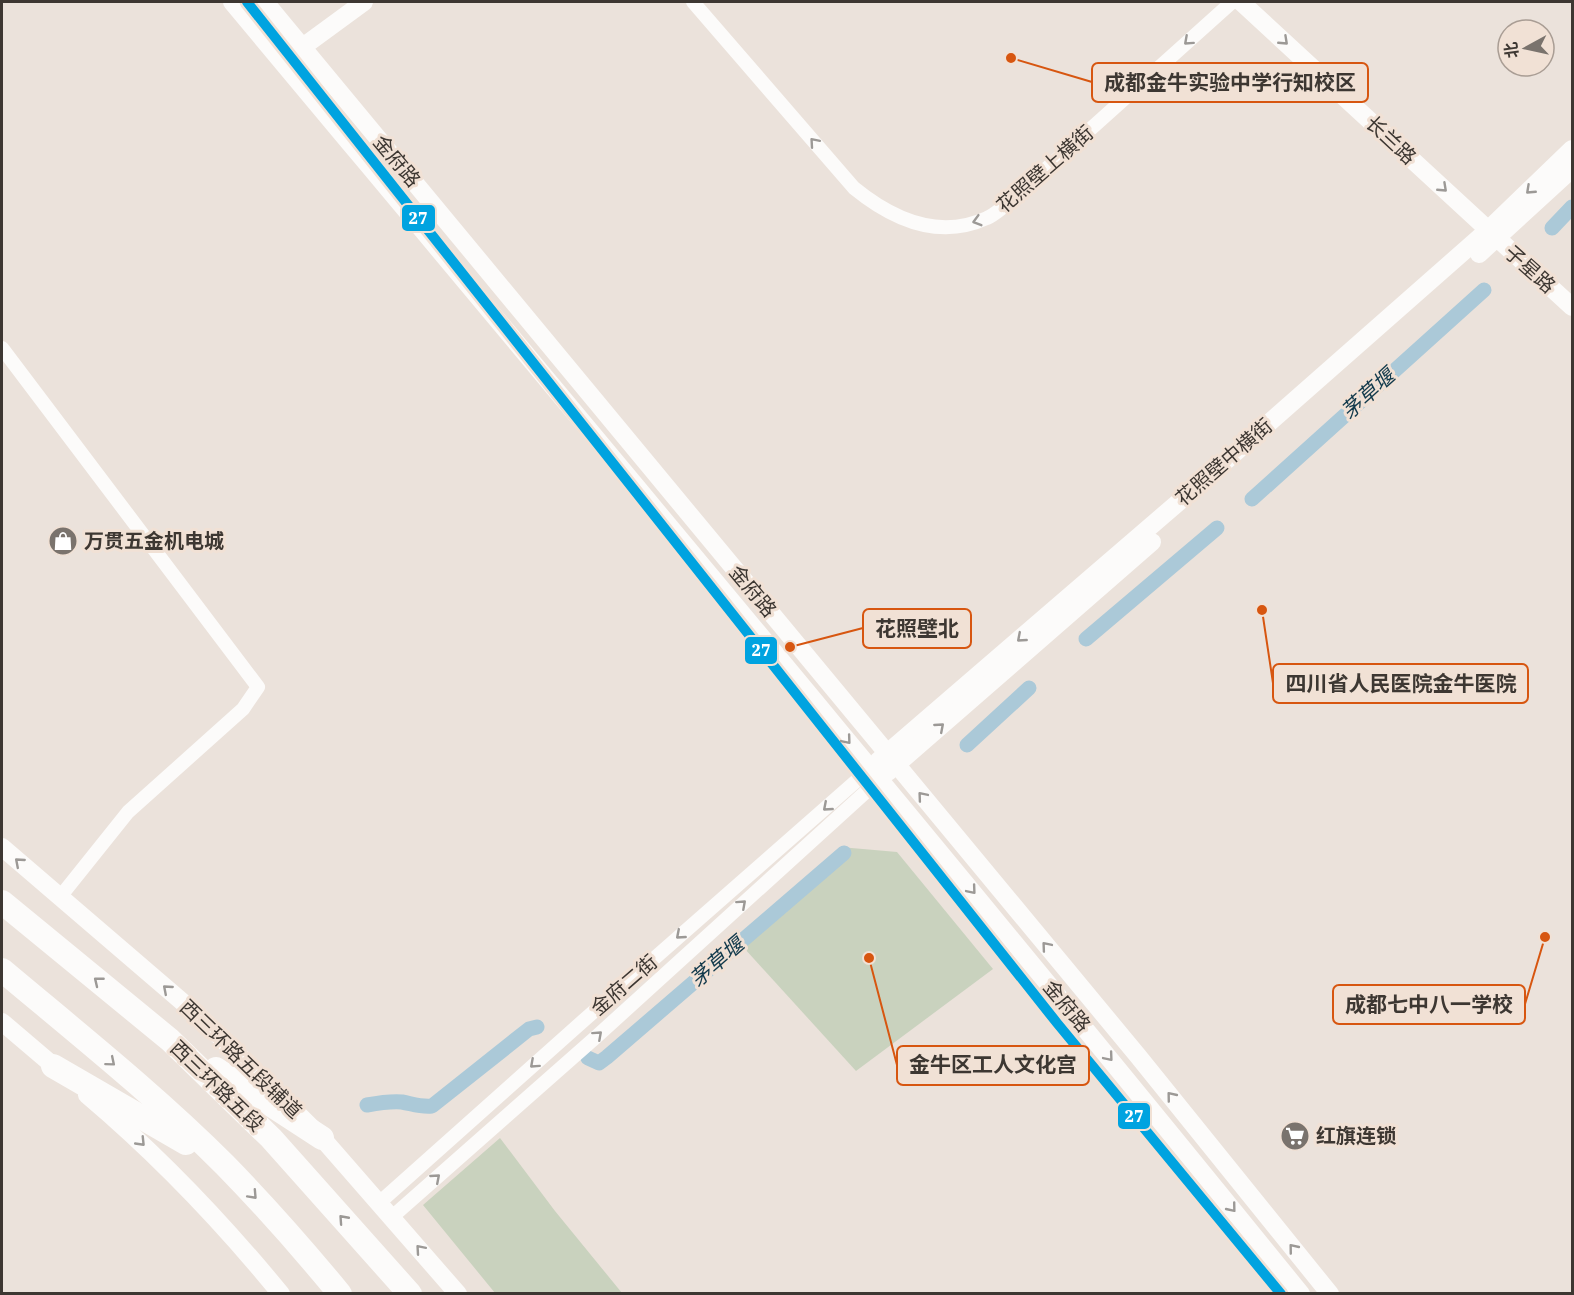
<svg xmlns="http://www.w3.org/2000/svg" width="1574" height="1295" viewBox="0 0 1574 1295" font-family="'IBM Plex Serif','Noto Sans SC',serif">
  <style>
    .green { fill: #c9d2be }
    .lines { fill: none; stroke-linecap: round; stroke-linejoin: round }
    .canal { stroke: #abc9d8; stroke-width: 15 }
    .street { stroke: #fcfbfa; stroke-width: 14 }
    .secondary { stroke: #fcfbfa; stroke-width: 18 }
    .highway { stroke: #fcfbfa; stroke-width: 24 }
    .metro-1-casing { stroke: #f1e1d5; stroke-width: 15 }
    .metro-1 { stroke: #00a3e0; stroke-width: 10 }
    .oneway { stroke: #9c9996 }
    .labels { text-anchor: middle; stroke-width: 6; stroke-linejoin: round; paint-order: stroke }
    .street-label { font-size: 20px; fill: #3d3732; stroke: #f1e1d5 }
    .poi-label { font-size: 20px; font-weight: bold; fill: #3d3732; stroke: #f1e1d5; text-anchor: start }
    .water-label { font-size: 21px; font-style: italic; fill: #11394b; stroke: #f1e1d5 }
    .leader { fill: none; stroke: #d75610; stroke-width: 2 }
    .callout-dot { fill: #d75610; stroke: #f1e1d5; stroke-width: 2 }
    .callout { fill: #f1e1d5; stroke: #d75610; stroke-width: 2 }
    .callout-label { font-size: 21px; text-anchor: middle; font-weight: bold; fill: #3d3732 }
    .line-badge { stroke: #f1e1d5; stroke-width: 2 }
    .badge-label { font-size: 16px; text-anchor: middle; font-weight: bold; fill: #fff }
  </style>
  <rect width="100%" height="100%" fill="#ebe2db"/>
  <g class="green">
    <polygon points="840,847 897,852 993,969 856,1071 744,948"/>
    <polygon points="500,1138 555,1211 622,1293 495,1293 423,1205"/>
  </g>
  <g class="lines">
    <g class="canal">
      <polyline points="1552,228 1572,207"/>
      <polyline points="1252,499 1484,290"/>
      <polyline points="1086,639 1217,528"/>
      <polyline points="967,745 1029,688"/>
      <polyline points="588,1058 599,1063 607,1057 844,853"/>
      <path d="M 367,1105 C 378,1103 390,1101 402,1102 C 413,1104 420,1107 432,1106 L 529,1029 L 537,1027"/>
    </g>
    <g class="street">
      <path d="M 693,2 L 854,188 C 892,219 939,240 987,218 C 994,215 1000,209 1006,205 L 1232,2"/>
      <polyline points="2,348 258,687 243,709 128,812 60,897"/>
      <polyline points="379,1203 583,1021 871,768"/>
      <polyline points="392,1217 596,1037 880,779"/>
    </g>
    <g class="secondary">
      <path d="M 232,2 C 590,431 949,859 1301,1294"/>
      <polyline points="265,2 1138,1056 1330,1294"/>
      <polyline points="1241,2 1572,307"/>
      <polyline points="293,54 364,2"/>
      <polyline points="1479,254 1572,169"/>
      <polyline points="878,761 1195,488 1488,230 1572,149"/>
      <polyline points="888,772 1152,542"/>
      <polyline points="2,847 200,1017 322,1138 458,1294"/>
      <polyline points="2,1022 62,1073"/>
      <path d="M 87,1095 C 158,1155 222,1222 281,1294"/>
    </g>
    <g class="highway">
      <polyline points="2,902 170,1040 271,1138 410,1294"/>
      <path d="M 2,970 C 77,1033 155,1095 225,1165 C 265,1206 303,1249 340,1294"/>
      <polyline points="53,1066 186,1143"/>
      <polyline points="216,1069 322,1138"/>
    </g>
    <g class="metro-1-casing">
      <polyline id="metro-1" points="247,2 1057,1023 1281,1294"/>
    </g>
    <use href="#metro-1" class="metro-1"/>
  </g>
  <defs><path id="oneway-chevron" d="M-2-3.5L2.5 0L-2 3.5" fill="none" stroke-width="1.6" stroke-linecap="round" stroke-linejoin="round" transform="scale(1.5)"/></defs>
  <g class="oneway">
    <use href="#oneway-chevron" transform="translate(1188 41) rotate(138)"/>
    <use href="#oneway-chevron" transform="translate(1284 41) rotate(43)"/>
    <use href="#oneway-chevron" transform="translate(814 142) rotate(-131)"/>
    <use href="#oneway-chevron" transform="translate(1443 188) rotate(43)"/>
    <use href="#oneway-chevron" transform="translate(1530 190) rotate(137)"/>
    <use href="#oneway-chevron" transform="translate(977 221) rotate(164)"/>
    <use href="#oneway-chevron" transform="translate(1021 638) rotate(139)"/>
    <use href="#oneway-chevron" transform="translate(940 727) rotate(-41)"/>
    <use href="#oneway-chevron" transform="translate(847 740) rotate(50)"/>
    <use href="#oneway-chevron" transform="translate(922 796) rotate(-130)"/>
    <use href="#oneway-chevron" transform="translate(827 807) rotate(139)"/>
    <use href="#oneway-chevron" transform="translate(19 862) rotate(-139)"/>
    <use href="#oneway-chevron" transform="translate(972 890) rotate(50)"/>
    <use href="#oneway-chevron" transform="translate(742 904) rotate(-42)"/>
    <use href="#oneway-chevron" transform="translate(680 935) rotate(139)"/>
    <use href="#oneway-chevron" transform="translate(1046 946) rotate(-130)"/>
    <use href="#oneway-chevron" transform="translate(98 981) rotate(-141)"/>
    <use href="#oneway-chevron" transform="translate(167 989) rotate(-139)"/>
    <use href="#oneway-chevron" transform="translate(598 1035) rotate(-42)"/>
    <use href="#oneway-chevron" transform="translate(1109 1057) rotate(50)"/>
    <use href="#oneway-chevron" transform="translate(111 1062) rotate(40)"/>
    <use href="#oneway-chevron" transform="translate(534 1064) rotate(138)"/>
    <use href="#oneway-chevron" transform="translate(1171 1096) rotate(-129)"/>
    <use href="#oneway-chevron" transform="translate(141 1142) rotate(46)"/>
    <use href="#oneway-chevron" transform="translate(436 1178) rotate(-41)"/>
    <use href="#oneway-chevron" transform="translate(253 1195) rotate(47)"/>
    <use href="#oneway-chevron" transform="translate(1232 1208) rotate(51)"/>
    <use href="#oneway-chevron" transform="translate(343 1219) rotate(-132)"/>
    <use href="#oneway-chevron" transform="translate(1293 1248) rotate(-129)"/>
    <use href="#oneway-chevron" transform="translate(420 1249) rotate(-131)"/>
  </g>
  <defs>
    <g id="shop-disc" transform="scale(1.5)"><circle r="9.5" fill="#7a736d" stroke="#f1e1d5"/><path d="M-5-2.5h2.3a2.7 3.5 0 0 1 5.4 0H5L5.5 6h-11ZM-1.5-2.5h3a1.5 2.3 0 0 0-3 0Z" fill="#fff"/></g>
    <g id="supermarket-disc" transform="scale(1.5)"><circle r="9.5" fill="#7a736d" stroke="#f1e1d5"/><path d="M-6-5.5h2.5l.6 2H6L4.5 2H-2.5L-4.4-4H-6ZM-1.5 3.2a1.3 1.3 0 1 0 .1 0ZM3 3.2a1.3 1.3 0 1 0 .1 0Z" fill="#fff"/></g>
  </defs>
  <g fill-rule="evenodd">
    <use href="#shop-disc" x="63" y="541"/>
    <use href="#supermarket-disc" x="1295" y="1136"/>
  </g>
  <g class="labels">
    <g class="street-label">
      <text transform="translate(1391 140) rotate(43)" y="7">长兰路</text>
      <text transform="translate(397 161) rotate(50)" y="7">金府路</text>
      <text transform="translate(1045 169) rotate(-41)" y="7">花照壁上横街</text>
      <text transform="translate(1530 269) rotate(42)" y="7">子星路</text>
      <text transform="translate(1224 462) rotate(-41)" y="7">花照壁中横街</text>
      <text transform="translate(753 591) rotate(50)" y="7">金府路</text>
      <text transform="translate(624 985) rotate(-41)" y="7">金府二街</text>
      <text transform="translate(1067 1006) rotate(50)" y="7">金府路</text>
      <text transform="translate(241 1059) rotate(44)" y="7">西三环路五段辅道</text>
      <text transform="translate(217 1086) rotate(44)" y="7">西三环路五段</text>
    </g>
    <g class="poi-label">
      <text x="84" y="548">万贯五金机电城</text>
      <text x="1316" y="1143">红旗连锁</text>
    </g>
    <g class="water-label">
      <text transform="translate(1368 394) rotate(-42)" y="7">茅草堰</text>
      <text transform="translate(717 962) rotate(-41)" y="7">茅草堰</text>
    </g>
  </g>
  <path class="leader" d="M1011 58L1092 82M790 647L863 628M1262 610L1273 683M1545 937L1525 1004M869 958L897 1065"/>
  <g class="callout-dot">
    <circle cx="1011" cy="58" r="6"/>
    <circle cx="790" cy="647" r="6"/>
    <circle cx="1262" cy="610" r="6"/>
    <circle cx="1545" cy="937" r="6"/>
    <circle cx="869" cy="958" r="6"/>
  </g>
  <g class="callout">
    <rect x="1092" y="63" width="276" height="39" rx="6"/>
    <rect x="863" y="609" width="108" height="39" rx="6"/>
    <rect x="1273" y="664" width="255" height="39" rx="6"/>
    <rect x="1333" y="985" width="192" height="39" rx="6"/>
    <rect x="897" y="1046" width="192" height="39" rx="6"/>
  </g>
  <g class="callout-label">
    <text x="1230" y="90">成都金牛实验中学行知校区</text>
    <text x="917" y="636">花照壁北</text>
    <text x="1401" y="691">四川省人民医院金牛医院</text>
    <text x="1429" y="1012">成都七中八一学校</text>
    <text x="993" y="1072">金牛区工人文化宫</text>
  </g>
  <g class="line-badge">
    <rect x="401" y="204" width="35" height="28" rx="6" fill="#00a3e0"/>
    <rect x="744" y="636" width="34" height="29" rx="6" fill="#00a3e0"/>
    <rect x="1117" y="1102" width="34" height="28" rx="6" fill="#00a3e0"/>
  </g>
  <g class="badge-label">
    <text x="418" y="224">27</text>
    <text x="761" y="656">27</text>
    <text x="1134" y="1122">27</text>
  </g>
  <rect width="1574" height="1295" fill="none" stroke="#3d3732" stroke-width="6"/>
  <g transform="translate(1526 48) rotate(262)"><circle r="28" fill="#f1e1d5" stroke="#a99d94" stroke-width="1.5"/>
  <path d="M0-4.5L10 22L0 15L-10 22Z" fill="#7a736d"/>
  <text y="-9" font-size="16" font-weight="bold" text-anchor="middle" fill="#3d3732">北</text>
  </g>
</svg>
